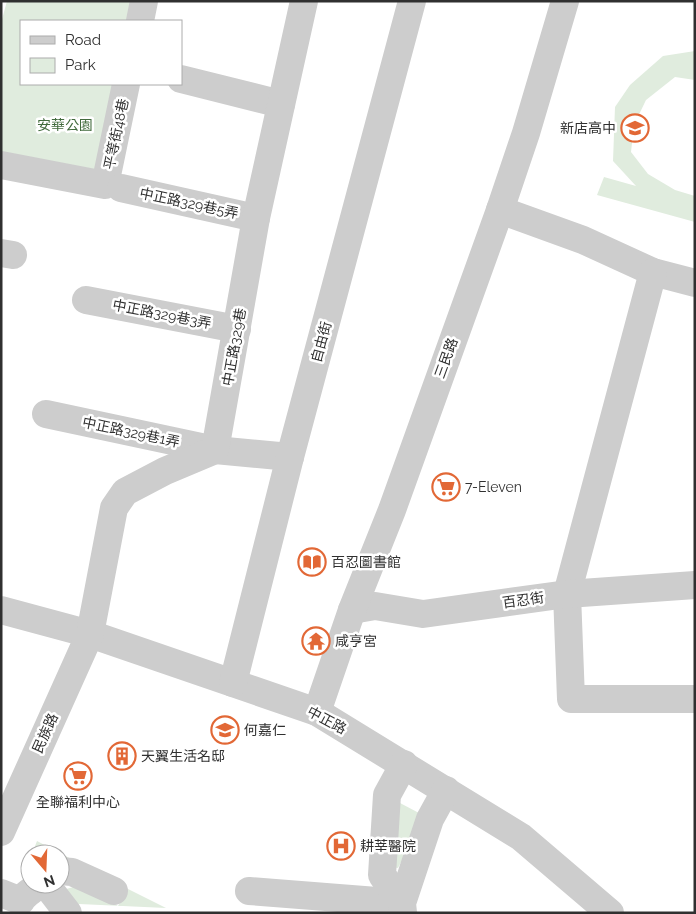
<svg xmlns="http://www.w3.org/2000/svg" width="696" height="914" viewBox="0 0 696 914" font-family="Raleway,'Noto Sans TC',sans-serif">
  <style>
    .green { fill: #e0ecde }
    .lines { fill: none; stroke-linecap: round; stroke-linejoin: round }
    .minor { stroke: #cdcdcd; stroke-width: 28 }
    .labels { text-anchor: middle; stroke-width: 5; stroke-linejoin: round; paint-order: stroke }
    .park-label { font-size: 14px; fill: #426b3d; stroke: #fff }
    .poi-label { font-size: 14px; fill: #303030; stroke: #fff; text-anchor: start }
    .street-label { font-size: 14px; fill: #303030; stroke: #fff }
  </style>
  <rect width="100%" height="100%" fill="#fff"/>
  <g class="green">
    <polygon points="7,1 139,1 134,21 21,21 21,84 119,84 97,174 1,152 1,23"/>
    <polygon points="695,51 695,80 675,77 646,100 634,125 631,152 648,174 675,190 695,196 695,222 597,195 604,177 636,186 613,161 615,107 630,85 663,56"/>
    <polygon points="400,803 419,813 407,851 398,868 392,867"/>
    <polygon points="37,841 75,861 60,858 60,854 32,854"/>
    <polygon points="80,885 93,888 118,906 128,889 166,908 79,904 72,902 63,890"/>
  </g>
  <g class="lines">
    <g class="minor">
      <polyline points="140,21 144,1"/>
      <polyline points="181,79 281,104"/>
      <polyline points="1,165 105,185 126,84"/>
      <polyline points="121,188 256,218"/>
      <polyline points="500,210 583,240 653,272 695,283"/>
      <polyline points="1,253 13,255"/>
      <polyline points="653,272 567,594 571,699 695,699"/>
      <polyline points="86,300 237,329"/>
      <polyline points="46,414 215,450 290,457"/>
      <polyline points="1,610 90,634 317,712 521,837 610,913"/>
      <polyline points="352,610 375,606 423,614 567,594 695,585"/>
      <polyline points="233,683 290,457 412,1"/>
      <polyline points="317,712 352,610 392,510 500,210 526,133 565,1"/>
      <polyline points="1,832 90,634 114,508 125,492 165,471 215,450 256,218 304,1"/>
      <polyline points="60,871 72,872 114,891"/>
      <polyline points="50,884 51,891 68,913"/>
      <polyline points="249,891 402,903"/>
      <path d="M 1,893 L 21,901 C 25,893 33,891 39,884"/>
      <polyline points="402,903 382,875 387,795 404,764"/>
      <polyline points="403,913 402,903 430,819 446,790"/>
    </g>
  </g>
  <defs>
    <g id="school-ring" transform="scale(1.4375)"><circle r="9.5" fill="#fff" stroke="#e26836" stroke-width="1.5"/><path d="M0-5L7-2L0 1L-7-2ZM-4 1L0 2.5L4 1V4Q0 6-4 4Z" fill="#e26836"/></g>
    <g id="supermarket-ring" transform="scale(1.4375)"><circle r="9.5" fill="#fff" stroke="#e26836" stroke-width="1.5"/><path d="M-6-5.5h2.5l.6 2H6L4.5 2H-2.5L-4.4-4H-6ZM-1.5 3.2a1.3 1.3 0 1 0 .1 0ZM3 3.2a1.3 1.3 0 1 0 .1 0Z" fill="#e26836"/></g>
    <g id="library-ring" transform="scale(1.4375)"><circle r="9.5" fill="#fff" stroke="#e26836" stroke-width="1.5"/><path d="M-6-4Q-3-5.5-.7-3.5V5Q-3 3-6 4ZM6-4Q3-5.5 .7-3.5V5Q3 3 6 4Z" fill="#e26836"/></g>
    <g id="temple-ring" transform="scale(1.4375)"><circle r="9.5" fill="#fff" stroke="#e26836" stroke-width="1.5"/><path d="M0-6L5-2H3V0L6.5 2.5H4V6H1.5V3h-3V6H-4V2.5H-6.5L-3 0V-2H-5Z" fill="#e26836"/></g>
    <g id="building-ring" transform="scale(1.4375)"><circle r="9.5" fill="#fff" stroke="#e26836" stroke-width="1.5"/><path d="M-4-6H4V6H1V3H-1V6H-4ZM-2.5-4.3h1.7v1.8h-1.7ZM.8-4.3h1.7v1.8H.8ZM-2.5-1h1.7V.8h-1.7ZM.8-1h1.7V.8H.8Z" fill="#e26836"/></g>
    <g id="hospital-ring" transform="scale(1.4375)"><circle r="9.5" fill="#fff" stroke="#e26836" stroke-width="1.5"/><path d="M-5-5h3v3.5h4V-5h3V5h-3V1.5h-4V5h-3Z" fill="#e26836"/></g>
  </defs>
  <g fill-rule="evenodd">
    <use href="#school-ring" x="635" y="128"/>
    <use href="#supermarket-ring" x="446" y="487"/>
    <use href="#library-ring" x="312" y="562"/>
    <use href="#temple-ring" x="316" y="641"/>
    <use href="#school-ring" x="225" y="730"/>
    <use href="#building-ring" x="122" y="756"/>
    <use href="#supermarket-ring" x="78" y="776"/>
    <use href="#hospital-ring" x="341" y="846"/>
  </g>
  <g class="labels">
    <g class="park-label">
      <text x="65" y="130">安華公園</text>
    </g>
    <g class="poi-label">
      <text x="616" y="133" text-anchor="end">新店高中</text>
      <text x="465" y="492">7-Eleven</text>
      <text x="331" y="567">百忍圖書館</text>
      <text x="335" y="646">咸亨宮</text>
      <text x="244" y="735">何嘉仁</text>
      <text x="141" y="761">天翼生活名邸</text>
      <text x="78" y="807" text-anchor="middle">全聯福利中心</text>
      <text x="360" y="851">耕莘醫院</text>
    </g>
    <g class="street-label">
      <text transform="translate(116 134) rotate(-78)" y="5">平等街48巷</text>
      <text transform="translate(189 203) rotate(12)" y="5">中正路329巷5弄</text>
      <text transform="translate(162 314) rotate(11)" y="5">中正路329巷3弄</text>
      <text transform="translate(321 342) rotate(-75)" y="5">自由街</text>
      <text transform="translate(234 347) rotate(-80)" y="5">中正路329巷</text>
      <text transform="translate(446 358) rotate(-70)" y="5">三民路</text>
      <text transform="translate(131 432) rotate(12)" y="5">中正路329巷1弄</text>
      <text transform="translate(523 600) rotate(-8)" y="5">百忍街</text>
      <text transform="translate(327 720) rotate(28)" y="5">中正路</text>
      <text transform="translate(45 733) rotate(-66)" y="5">民族路</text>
    </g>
  </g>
  <rect width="696" height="914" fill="none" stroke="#303030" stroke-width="5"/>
  <rect x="20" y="20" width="162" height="65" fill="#ffffff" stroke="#acacac"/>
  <rect x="30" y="36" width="25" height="8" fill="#cdcdcd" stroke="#acacac"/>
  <text x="65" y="45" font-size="15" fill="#303030">Road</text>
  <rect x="30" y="58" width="25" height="15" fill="#e0ecde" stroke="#acacac"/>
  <text x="65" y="70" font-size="15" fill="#303030">Park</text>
  <g transform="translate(45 869) rotate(161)"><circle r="24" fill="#ffffff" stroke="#acacac"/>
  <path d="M0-4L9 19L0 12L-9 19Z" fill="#e26836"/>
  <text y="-8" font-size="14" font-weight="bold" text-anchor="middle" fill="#303030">N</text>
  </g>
</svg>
